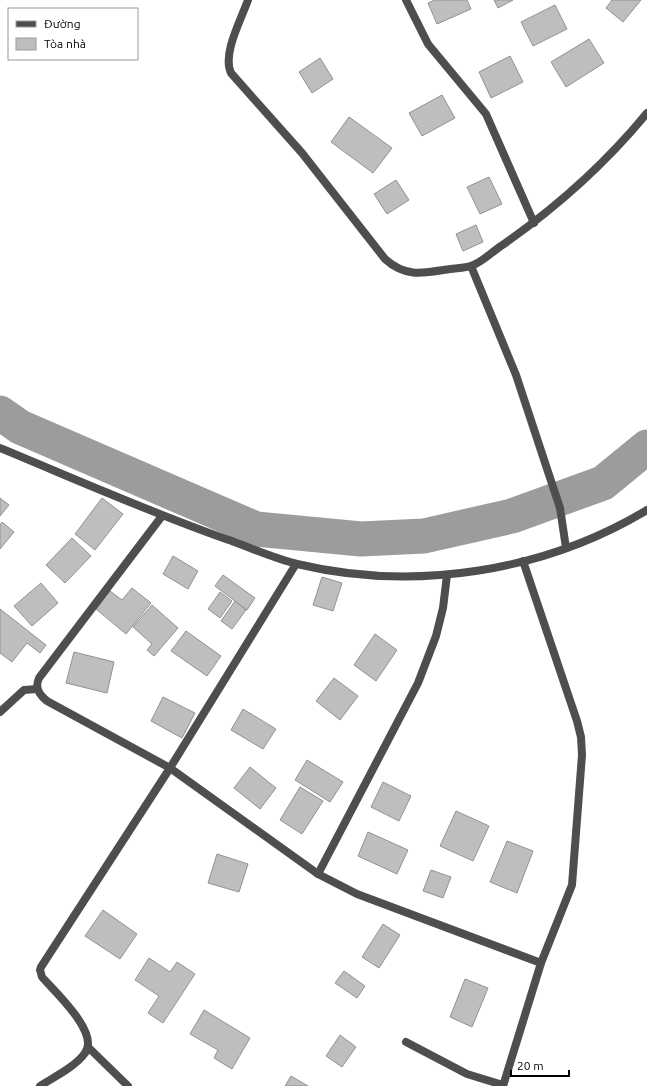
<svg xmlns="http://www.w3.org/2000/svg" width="647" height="1086" viewBox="0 0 647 1086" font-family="Ubuntu,sans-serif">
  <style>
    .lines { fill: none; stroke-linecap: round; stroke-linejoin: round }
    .river { stroke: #9c9c9c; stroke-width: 35 }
    .building { fill: #bebebe; stroke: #929292 }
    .street { stroke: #4e4e4e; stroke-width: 8 }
  </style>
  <rect width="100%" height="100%" fill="#fff"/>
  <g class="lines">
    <polyline class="river" points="0,413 20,427 256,529 361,539 424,536 512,516 603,483 647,447"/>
  </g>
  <g class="building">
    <polygon points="435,0 467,0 471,9 437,24 428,3"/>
    <polygon points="494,0 513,0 498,8"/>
    <polygon points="612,0 641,0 623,22 606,8"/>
    <polygon points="555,5 567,29 533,46 521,22"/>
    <polygon points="589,39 604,63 566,87 551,62"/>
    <polygon points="510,56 523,82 491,98 479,72"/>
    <polygon points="320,58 333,79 312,93 299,72"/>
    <polygon points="442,95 455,118 422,136 409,113"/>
    <polygon points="349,117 392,148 373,173 331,142"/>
    <polygon points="489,177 502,204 480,214 467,187"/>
    <polygon points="396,180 409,200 387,214 374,194"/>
    <polygon points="476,225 483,242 463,251 456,234"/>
    <polygon points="0,498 9,505 0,516"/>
    <polygon points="102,498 123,514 95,550 75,534"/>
    <polygon points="2,522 14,532 0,549 0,525"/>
    <polygon points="72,538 91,556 65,583 46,565"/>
    <polygon points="173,556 198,571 188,589 163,574"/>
    <polygon points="223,575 255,598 247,610 215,586"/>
    <polygon points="322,577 342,583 333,611 313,605"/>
    <polygon points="41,583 58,603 32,626 14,606"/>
    <polygon points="132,588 151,603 126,634 96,609 110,591 122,600"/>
    <polygon points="220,592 232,601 220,618 208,609"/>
    <polygon points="235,601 246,610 232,629 221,621"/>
    <polygon points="152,605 178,628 154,656 147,650 152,644 133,627"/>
    <polygon points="0,609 46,645 40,653 27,643 12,662 0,653"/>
    <polygon points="186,631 221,656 207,676 171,651"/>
    <polygon points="375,634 397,650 376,681 354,665"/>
    <polygon points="74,652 114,662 107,693 66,683"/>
    <polygon points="334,678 358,696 340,720 316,701"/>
    <polygon points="163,697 195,713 182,738 151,721"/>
    <polygon points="243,709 276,729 263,749 231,730"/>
    <polygon points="307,760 343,782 330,802 295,780"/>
    <polygon points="250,767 276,788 260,809 234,788"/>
    <polygon points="383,782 411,796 399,821 371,807"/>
    <polygon points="300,787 323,801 302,834 280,820"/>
    <polygon points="456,811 489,826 473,861 440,846"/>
    <polygon points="368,832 408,850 397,874 358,856"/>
    <polygon points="507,841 533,851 517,893 490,882"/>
    <polygon points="217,854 248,864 239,892 208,883"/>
    <polygon points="431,870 451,877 443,898 423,891"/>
    <polygon points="103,910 137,934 120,959 85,936"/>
    <polygon points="383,924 400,935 379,968 362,957"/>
    <polygon points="149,958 170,972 177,962 195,974 163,1023 148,1013 159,996 135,980"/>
    <polygon points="344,971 365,986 357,998 335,983"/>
    <polygon points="465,979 488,988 472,1027 450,1017"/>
    <polygon points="204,1010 250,1038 232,1069 214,1058 218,1050 190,1034"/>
    <polygon points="340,1035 356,1047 342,1067 326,1056"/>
    <polygon points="291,1076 308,1086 285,1086"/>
  </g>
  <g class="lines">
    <g class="street">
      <path d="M 248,0 C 241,20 222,54 231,73 L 302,153 L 385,259 C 406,278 424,273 450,269 C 457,268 465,268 471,266 C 483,262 494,250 504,244 C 558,206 606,163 647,113"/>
      <polyline points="406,0 428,44 486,114 534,223"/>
      <polyline points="471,266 516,375 560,508 566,548"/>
      <path d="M 0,448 C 75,479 149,512 226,539 C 249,547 273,558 297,564 C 414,592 544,572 647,510"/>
      <polyline points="296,564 170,768 318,874 357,894 541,963"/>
      <polyline points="0,712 24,690 37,689"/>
      <polyline points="318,874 418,683 436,636 443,608 447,575"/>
      <polyline points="406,1042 467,1074 503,1085"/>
      <polyline points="88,1047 128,1086"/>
      <path d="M 40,1086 C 54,1077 75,1067 85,1053 C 100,1033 55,992 42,977 L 40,970 L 41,967 L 170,768 L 47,701 C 38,694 35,687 39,678 L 162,516"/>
      <polyline points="503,1086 541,963 572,885 582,755 581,737 577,721 523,561"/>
    </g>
  </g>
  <rect x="8" y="8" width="130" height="52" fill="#ffffff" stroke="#999999"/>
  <rect x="16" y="21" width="20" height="6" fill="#4e4e4e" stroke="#999999"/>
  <text x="44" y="28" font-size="12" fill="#000000">Đường</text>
  <rect x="16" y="38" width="20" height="12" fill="#bebebe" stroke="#999999"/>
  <text x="44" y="48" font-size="12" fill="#000000">Tòa nhà</text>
  <path d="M511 1070v6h58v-6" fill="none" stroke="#000000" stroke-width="2"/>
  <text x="517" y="1070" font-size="12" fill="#000000" stroke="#ffffff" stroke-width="3" paint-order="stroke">20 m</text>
</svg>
